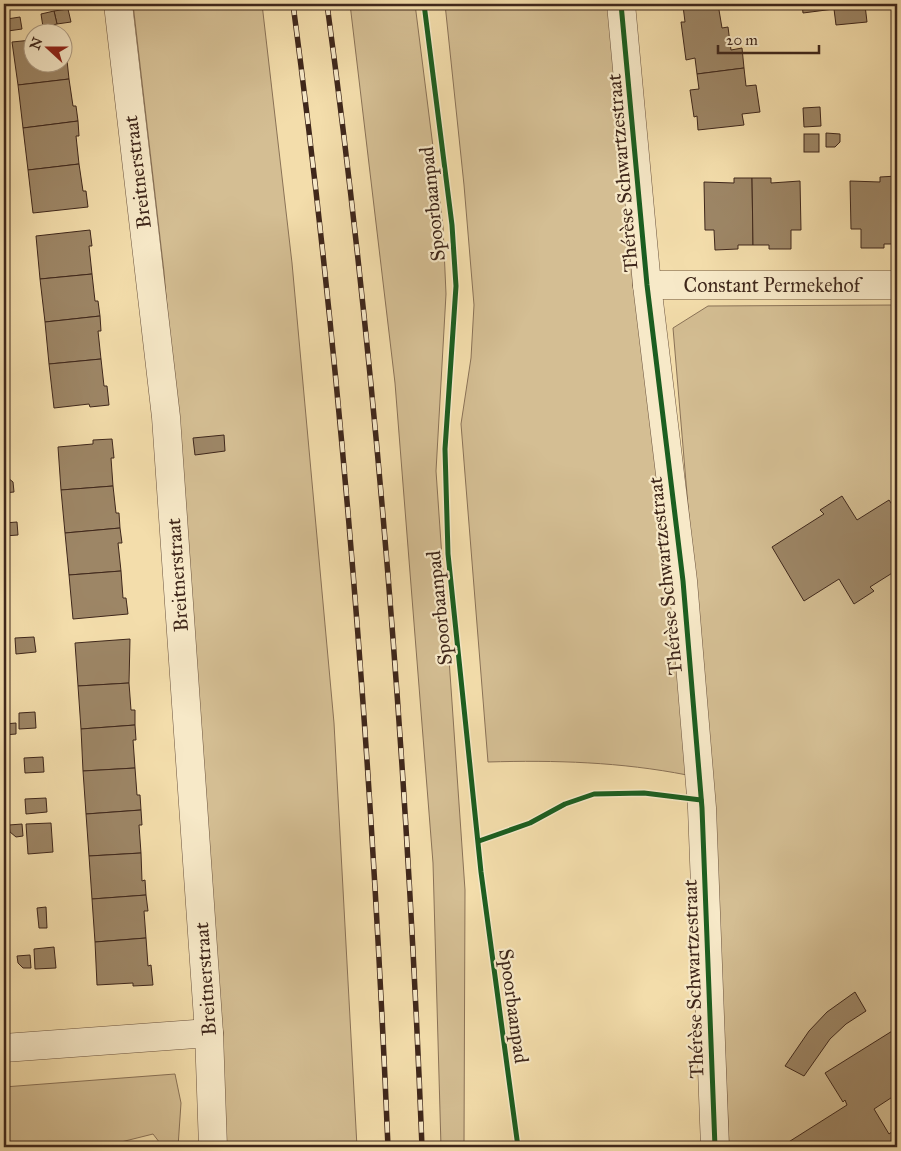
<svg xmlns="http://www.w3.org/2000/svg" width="901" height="1151" viewBox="0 0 901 1151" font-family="'IM FELL Great Primer',serif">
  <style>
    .green { fill: #d4be93; stroke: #8a7257 }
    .building { fill: #9d8666; stroke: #3f271b }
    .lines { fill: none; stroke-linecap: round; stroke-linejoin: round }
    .minor-casing { stroke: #6c543f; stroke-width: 29 }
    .minor { stroke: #f7e9c8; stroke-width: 28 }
    .rail-casing { stroke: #3f271b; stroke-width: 5.5 }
    .rail { stroke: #f7e9c8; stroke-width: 4; stroke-dasharray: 11; stroke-linecap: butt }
    .cycleway-casing { stroke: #f7e9c8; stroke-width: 8 }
    .cycleway { stroke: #1b5e20; stroke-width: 5 }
    .labels { text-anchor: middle; stroke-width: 4.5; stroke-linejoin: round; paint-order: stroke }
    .street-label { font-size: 20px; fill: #3f271b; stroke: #f7e9c8 }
  </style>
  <rect width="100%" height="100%" fill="#f3ddab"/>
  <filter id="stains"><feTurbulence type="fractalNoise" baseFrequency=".004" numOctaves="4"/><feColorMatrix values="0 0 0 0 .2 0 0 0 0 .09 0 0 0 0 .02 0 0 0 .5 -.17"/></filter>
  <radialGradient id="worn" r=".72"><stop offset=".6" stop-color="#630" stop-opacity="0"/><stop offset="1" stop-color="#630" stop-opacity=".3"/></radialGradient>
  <g class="green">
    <polygon points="133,4 262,4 292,263 334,723 357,1147 225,1147 195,641 164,272"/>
    <polygon points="350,4 415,4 443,226 446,294 436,471 465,890 464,1147 441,1147 433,863 395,383"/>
    <path d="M 445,4 L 619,4 L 687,775 C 621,762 555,760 488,762 L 461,424 L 471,358 L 474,305 L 464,185 Z"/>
    <polygon points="897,305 897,1147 729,1147 715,826 673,328 708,306"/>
    <polygon points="175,1074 181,1103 178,1147 163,1147 153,1134 121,1142 116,1147 4,1147 4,1087"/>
  </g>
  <g class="building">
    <polygon points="700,4 718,4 722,28 728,27 731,50 742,48 744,68 697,74 695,58 686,60 681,22 685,22 683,6"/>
    <polygon points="802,4 872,4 872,5 865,5 867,22 836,25 834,9 803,13"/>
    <polygon points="68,9 71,22 57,24 54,11"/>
    <polygon points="54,11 57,24 43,27 41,14"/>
    <polygon points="20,17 22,29 8,31 7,19"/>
    <polygon points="7,19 8,31 4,32 4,20"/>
    <polygon points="67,35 69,51 66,51 69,79 18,85 12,42 32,40 32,62 62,62 62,36"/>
    <rect x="892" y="40" width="5" height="32"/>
    <polygon points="744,68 746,86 756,85 760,112 742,114 744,125 698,130 697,116 694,117 690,90 699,89 697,74"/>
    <polygon points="69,79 73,106 76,106 78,121 23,128 18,85"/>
    <polygon points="820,107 821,126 804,127 803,108"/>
    <polygon points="78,121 79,136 76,136 79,164 28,170 23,128"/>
    <polygon points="826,133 840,134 840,142 835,147 826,147"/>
    <rect x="804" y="134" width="15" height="18"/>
    <polygon points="79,164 83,191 86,191 88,207 33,213 28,170"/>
    <polygon points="897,176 897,244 884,244 884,248 861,248 861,229 851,229 850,181 880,182 880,177"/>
    <polygon points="734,178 752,178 753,245 738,245 738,249 715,250 714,230 705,230 704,182 734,183"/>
    <polygon points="752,178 771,178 771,183 800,181 801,230 791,230 791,249 769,249 769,245 753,245"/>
    <polygon points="90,230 92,246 89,246 92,274 40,279 36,236"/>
    <polygon points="92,274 95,301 98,301 100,316 45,322 40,279"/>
    <polygon points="100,316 101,331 98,331 101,359 49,364 45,322"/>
    <polygon points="4,354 7,354 8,368 4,368"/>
    <polygon points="101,359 104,386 107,386 109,405 90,407 89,404 54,408 49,364"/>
    <polygon points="224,435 225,451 195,455 193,438"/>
    <polygon points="112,439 114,458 111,458 113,486 61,490 58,447 93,444 93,440"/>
    <polygon points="4,477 7,477 13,482 14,492 4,493"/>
    <polygon points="113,486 116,513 119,513 120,528 65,533 61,490"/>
    <polygon points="842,496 857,520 889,500 897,512 897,570 870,587 874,591 854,604 839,579 804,601 772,547 824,514 820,510"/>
    <polygon points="17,522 18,535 4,536 4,523"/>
    <polygon points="120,528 122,543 118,543 121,571 69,575 65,533"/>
    <polygon points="121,571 123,598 126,598 128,614 73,619 69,575"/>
    <polygon points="34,637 36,652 16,654 15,638"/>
    <polygon points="130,639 129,683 78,686 75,643"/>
    <polygon points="129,683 131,710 135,710 135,725 81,729 78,686"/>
    <polygon points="35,712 36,728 19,729 19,713"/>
    <polygon points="16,723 16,734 4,735 4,724"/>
    <polygon points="135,725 136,740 133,740 135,768 83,771 81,729"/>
    <polygon points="43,757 44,772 25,773 24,758"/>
    <polygon points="135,768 137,795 140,795 141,810 86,814 83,771"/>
    <polygon points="46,798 47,812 26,814 25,799"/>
    <polygon points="141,810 142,825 139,825 141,853 89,856 86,814"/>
    <polygon points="51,823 53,852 28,854 26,824"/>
    <polygon points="22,824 23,836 16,837 10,832 9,825"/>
    <polygon points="141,853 142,881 145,880 146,895 92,899 89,856"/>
    <polygon points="146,895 148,911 144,911 146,938 95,942 92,899"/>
    <polygon points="46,907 47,928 39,928 37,908"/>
    <polygon points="146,938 148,966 151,965 153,985 133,986 133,983 97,985 95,942"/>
    <polygon points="54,947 56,968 35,969 34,949"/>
    <polygon points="30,955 31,968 23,968 18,963 17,956"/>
    <polygon points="855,992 866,1011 846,1024 830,1039 804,1076 785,1066 809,1031 827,1012"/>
    <polygon points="897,1028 897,1094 874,1109 889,1134 897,1128 897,1147 789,1147 787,1143 847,1105 845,1100 843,1102 825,1073"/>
  </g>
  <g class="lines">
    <g class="minor-casing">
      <g id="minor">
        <polyline points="118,4 166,417 209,1033 213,1147"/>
        <polyline points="621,4 647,285 683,581 702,808 715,1147"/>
        <polyline points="647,285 897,285"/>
        <polyline points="4,1048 209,1033"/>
      </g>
    </g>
    <use href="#minor" class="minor"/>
    <g class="rail-casing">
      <g id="rail">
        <path d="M 293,4 C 343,383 372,765 388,1147"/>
        <path d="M 327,4 C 378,383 407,765 422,1147"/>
      </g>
    </g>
    <use href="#rail" class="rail"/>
    <g class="cycleway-casing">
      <g id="cycleway">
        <polyline points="424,4 452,225 456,286 445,449 448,554 481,872 518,1147"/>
        <polyline points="621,4 647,285 683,581 702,808 715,1147"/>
        <polyline points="479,841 530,823 565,804 594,794 644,793 701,800"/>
      </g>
    </g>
    <use href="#cycleway" class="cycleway"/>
  </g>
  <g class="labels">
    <g class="street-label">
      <text transform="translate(137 172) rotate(-97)" y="7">Breitnerstraat</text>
      <text transform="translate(622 173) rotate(-95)" y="7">Thérèse Schwartzestraat</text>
      <text transform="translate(432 204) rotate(-96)" y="7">Spoorbaanpad</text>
      <text x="772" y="292">Constant Permekehof</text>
      <text transform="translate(177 575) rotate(-94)" y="7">Breitnerstraat</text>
      <text transform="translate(665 576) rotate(-96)" y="7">Thérèse Schwartzestraat</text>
      <text transform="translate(439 608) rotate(-96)" y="7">Spoorbaanpad</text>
      <text transform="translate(205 979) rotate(-94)" y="7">Breitnerstraat</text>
      <text transform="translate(693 979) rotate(-92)" y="7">Thérèse Schwartzestraat</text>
      <text transform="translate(514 1006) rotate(82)" y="7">Spoorbaanpad</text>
    </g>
  </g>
  <rect width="901" height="1151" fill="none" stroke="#f3ddab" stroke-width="20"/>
  <rect x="5" y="5" width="891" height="1141" fill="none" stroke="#3f271b" stroke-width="2.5"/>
  <rect x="10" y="10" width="881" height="1131" fill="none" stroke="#3f271b"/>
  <g transform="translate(48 48) rotate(291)"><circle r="24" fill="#f7e9c8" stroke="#ad9b83"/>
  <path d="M0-4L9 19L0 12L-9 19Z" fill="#8f2418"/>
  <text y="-8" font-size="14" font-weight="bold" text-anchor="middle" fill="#3f271b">N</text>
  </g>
  <path d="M718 45v8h101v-8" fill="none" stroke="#3f271b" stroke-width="2.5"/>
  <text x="726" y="45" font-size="15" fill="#3f271b" stroke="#f7e9c8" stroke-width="4" paint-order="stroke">20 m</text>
  <rect width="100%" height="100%" filter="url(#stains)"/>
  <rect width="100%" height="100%" fill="url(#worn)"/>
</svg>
